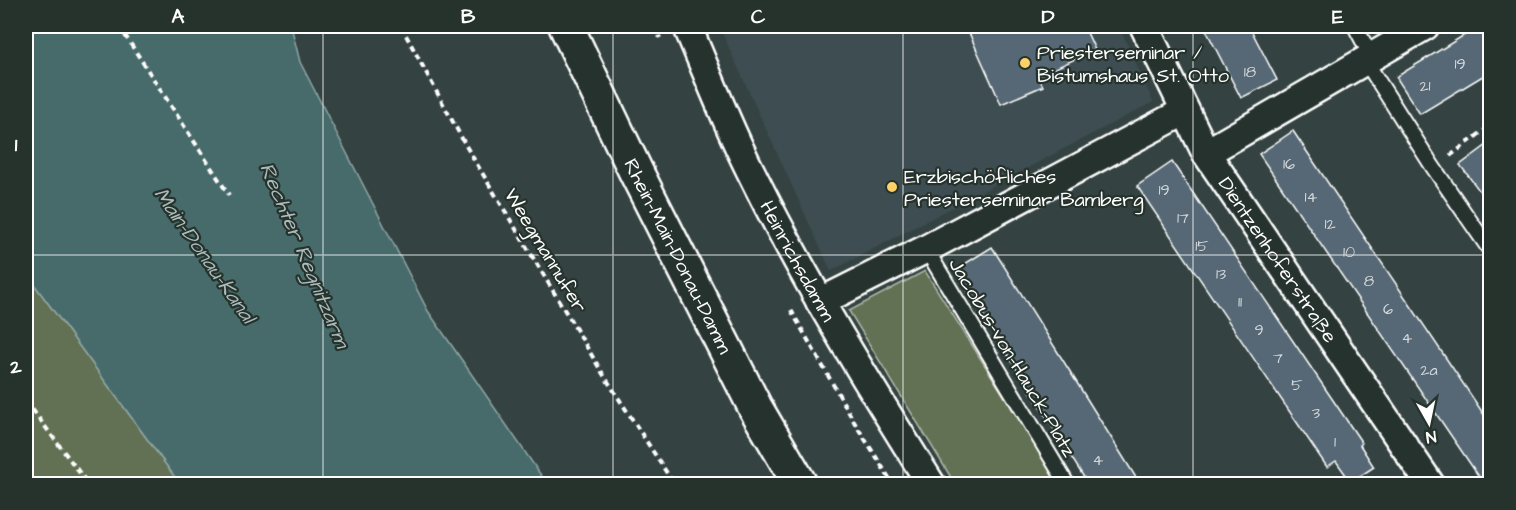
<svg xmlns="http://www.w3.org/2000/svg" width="1516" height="510" viewBox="0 0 1516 510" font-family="'Architects Daughter',sans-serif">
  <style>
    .built { fill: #3e4e51 }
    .green { fill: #627152; stroke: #b0b8a8; stroke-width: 1.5 }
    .water { fill: #466a6a; stroke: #90a6a6; stroke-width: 1.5 }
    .building { fill: #566874; stroke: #fff; stroke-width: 1.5 }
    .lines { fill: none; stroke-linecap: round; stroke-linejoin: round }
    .lane-casing { stroke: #fff; stroke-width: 18 }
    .street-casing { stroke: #fff; stroke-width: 32 }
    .secondary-casing { stroke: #fff; stroke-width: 38 }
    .path { stroke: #fff; stroke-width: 4; stroke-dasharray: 6 4.5; stroke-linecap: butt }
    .lane { stroke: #26332d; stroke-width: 14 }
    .street { stroke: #26332d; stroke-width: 27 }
    .secondary { stroke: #26332d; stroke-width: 33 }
    .grid { fill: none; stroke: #fff; stroke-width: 1.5; stroke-opacity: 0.55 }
    .poi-dot { fill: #ffd166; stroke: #26332d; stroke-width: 2 }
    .labels { text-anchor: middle; stroke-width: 4.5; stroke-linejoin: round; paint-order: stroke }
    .number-label { font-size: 16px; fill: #d5d9dc }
    .poi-label { font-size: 20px; fill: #fff; stroke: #26332d; text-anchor: start }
    .street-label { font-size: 20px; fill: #fff; stroke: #26332d }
    .water-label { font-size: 21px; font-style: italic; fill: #acbcbc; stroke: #26332d }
    .neatline { fill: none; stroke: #fff; stroke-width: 2 }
    .grid-label { font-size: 20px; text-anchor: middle; font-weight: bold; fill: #fff }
  </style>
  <rect width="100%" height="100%" fill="#344342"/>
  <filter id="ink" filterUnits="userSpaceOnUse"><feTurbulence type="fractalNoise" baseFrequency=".0167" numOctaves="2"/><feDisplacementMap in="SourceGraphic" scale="12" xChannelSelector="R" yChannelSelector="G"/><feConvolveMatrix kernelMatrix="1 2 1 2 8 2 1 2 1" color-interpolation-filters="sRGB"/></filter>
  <g filter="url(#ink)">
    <polygon class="built" points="719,26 1119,26 1153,102 831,271"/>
    <g class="green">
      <polygon points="925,271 1060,484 955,484 849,311"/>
      <polygon points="26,273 180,484 26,484"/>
    </g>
    <polygon class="water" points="26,26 291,26 300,62 428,311 547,484 180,484 26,273"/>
    <g class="building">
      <polygon points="966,26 1084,26 1095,50 1038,76 1043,86 1001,104"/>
      <polygon points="1204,26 1249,26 1277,80 1241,98"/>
      <polygon points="1479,26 1491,26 1491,71 1420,114 1396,77"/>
      <polygon points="1293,131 1491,425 1491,484 1484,484 1259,154"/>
      <polygon points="1491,142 1491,206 1460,165"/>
      <polygon points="1172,162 1362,443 1360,445 1374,467 1351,482 1336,461 1327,467 1137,186"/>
      <polygon points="992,247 1069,370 1140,484 1088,484 955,270"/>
    </g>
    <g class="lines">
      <g class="lane-casing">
        <g id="lane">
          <polyline points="1355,26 1372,58"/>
          <polyline points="1366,62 1433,167 1490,250"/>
          <polyline points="926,249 1067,484"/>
        </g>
      </g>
      <g class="street-casing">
        <g id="street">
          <path id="s1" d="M 687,26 C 708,74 727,125 751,172 C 804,280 867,382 931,484"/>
          <path id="s2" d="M 1144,26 L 1206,153 L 1430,484"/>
          <polyline points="1206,153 1425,26"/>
          <polyline points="820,302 926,249 1185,111"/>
        </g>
      </g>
      <g class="secondary-casing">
        <g id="secondary">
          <path id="s3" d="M 566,26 L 636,172 L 755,407 L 800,484"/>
        </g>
      </g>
      <g class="path">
        <polyline points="119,26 229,195"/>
        <polyline points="401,26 466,146 603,374 674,484"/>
        <polyline points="655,26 660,38"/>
        <polyline points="1450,156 1490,126"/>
        <polyline points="791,310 856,425 893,484"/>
        <polyline points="26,401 88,484"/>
      </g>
      <use href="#lane" class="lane"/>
      <use href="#street" class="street"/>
      <use href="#secondary" class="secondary"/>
    </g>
  </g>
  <path class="grid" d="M 323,26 L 323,484M 613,26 L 613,484M 903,26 L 903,484M 1193,26 L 1193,484M 26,255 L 1490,255"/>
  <g class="poi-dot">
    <circle cx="1025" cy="63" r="6"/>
    <circle cx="892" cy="187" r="6"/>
  </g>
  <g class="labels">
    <g class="number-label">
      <text x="1460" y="69">19</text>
      <text x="1250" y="77">18</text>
      <text x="1425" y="91">21</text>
      <text x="1289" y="169">16</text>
      <text x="1164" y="195">19</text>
      <text x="1311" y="202">14</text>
      <text x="1183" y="223">17</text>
      <text x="1330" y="229">12</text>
      <text x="1202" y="251">15</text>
      <text x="1349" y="257">10</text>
      <text x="1221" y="279">13</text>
      <text x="1369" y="286">8</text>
      <text x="1240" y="307">11</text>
      <text x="1388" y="314">6</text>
      <text x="1259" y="335">9</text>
      <text x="1407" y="343">4</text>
      <text x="1278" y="363">7</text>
      <text x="1429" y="375">2a</text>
      <text x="1297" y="390">5</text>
      <text x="1316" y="418">3</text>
      <text x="1335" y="447">1</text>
      <text x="1098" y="465">4</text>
    </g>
    <g class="poi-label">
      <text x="1037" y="59">Priesterseminar /<tspan x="1037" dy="23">Bistumshaus St. Otto</tspan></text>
      <text x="904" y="183">Erzbischöfliches<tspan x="904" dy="23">Priesterseminar Bamberg</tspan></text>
    </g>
    <g class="street-label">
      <text transform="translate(546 250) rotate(59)" y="7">Weegmannufer</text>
      <text dy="7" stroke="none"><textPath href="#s3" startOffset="256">Rhein-Main-Donau-Damm</textPath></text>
      <text dy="7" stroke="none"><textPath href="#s2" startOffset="270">Dientzenhoferstraße</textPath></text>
      <text dy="7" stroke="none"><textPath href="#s1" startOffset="260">Heinrichsdamm</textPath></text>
      <text transform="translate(1013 357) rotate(59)" y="7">Jacobus-von-Hauck-Platz</text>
    </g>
    <g class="water-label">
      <text transform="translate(205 255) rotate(55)" y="7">Main-Donau-Kanal</text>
      <text transform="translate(305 255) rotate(67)" y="7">Rechter Regnitzarm</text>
    </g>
  </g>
  <rect width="1516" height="510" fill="none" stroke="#26332d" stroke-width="66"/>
  <g transform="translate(1429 423) rotate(171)" stroke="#26332d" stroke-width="4.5" paint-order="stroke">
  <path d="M0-4.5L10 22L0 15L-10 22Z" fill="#ffffff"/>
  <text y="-9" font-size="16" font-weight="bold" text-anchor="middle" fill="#ffffff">N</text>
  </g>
  <rect x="33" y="33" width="1450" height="444" class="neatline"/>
  <g class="grid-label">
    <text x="178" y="23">A</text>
    <text x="468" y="23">B</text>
    <text x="758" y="23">C</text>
    <text x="1048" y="23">D</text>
    <text x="1338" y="23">E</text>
    <text x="16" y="151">1</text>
    <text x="16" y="373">2</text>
  </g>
</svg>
